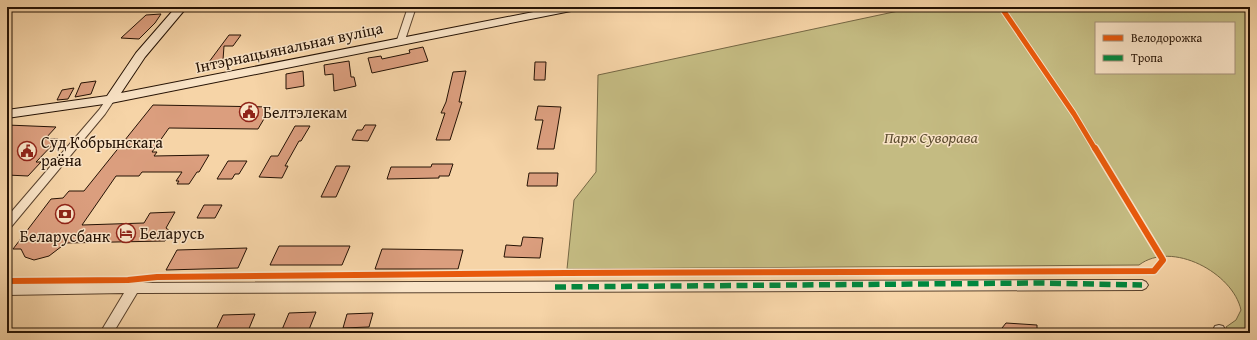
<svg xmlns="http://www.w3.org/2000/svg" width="1257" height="340" viewBox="0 0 1257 340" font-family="'Gentium Book Plus',serif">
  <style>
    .green { fill: #c4bb82; stroke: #746643; fill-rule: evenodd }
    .building { fill: #db9e7e; stroke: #251204 }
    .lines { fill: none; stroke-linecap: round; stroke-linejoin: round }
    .street-casing { stroke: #59422d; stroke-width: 2 }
    .secondary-casing { stroke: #251204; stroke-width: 2 }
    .street { fill: #f9e3c6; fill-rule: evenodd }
    .secondary { fill: #f9e3c6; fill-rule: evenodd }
    .quiet { stroke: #00873e; stroke-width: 5.5; stroke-dasharray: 11 5.5; stroke-linecap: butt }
    .cycleway-far1-casing { stroke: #f9e3c6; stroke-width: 7 }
    .cycleway-casing { stroke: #f9e3c6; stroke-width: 9 }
    .cycleway-far1 { stroke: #e8590c; stroke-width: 5 }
    .cycleway { stroke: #e8590c; stroke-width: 6 }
    .labels { text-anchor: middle; stroke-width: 3; stroke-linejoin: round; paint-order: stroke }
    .street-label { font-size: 16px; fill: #251204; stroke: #f9e3c6 }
    .poi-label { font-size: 16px; fill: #251204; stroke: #f9e3c6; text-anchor: start }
    .park-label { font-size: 16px; font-style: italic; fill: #5d4d30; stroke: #f9e3c6 }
  </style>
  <rect width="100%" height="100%" fill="#f6d4a7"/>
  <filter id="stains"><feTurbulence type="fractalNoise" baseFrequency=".005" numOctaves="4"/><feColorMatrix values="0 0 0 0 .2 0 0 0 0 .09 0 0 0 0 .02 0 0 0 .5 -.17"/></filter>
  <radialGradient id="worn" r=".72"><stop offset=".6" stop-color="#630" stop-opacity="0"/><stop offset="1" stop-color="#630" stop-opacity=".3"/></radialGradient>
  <path class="green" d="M 917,7 L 1250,7 L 1250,333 L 1230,333 L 1226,327 L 1236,320 L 1241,310 C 1233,273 1172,240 1139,265 L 567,269 L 574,200 L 596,172 L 598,75 ZM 1096,23 L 1234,23 L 1234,73 L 1096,73 Z"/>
  <g class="building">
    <polygon points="161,14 155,23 139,39 121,38 146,15"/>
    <polygon points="229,35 241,35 233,46 224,46 223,60 221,63 206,66"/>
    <polygon points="423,47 428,61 372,73 368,58 381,56 382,59 410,53 409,50"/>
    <polygon points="349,61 351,77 354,77 356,86 334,91 333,74 325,75 324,65"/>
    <polygon points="535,62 546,62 545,80 534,80"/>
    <polygon points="303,71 304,86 286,89 286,74"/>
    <polygon points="466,71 459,102 462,102 450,140 436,140 445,113 441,113 446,102 453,72"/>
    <polygon points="96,81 91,94 75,97 81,83"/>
    <polygon points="74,88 68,99 57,100 62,90"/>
    <polygon points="153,105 271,107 258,129 169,128 152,152 157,152 154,156 209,155 199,172 197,172 189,184 177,184 179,181 176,181 182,172 142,172 139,176 116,176 82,225 144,223 150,213 175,212 166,228 170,231 165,241 66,243 49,256 34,260 25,257 21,249 13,249 51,199 63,198 69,191 84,191"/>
    <polygon points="538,106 561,107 554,149 537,149 543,120 535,120"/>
    <polygon points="7,125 56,127 45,139 58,139 36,162 41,162 28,176 7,175"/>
    <polygon points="365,125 376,125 368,141 352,140 357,130 362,130"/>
    <polygon points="295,126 310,126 301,141 299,141 285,166 288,166 282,178 259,177 271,156 278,156"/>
    <polygon points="228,161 247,161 239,174 235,174 232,179 217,179"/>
    <polygon points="432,164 453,164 449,176 439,176 439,178 387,179 391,167 431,167"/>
    <polygon points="336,166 350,166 336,197 321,197"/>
    <polygon points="529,173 558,173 557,186 527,186"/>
    <polygon points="204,205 222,205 215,218 197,218"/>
    <polygon points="523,237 543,238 540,258 504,257 506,245 521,246"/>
    <polygon points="279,246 350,246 342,265 270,265"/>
    <polygon points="247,248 238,268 166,270 177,250"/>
    <polygon points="382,249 463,250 458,269 375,269"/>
    <polygon points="316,312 308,332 281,332 289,313"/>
    <polygon points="373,313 369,327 343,328 347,314"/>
    <polygon points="255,314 248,331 215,332 223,315"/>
    <polygon points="1006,323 1037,325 1037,333 998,333"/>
  </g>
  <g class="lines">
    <g class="street-casing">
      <g id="street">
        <polygon points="408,7 416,7 405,40 401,42 397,40"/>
        <polygon points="111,96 115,99 105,114 11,227 7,228 7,217 99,110 108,97"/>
        <polygon points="1069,280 1142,280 1146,282 1148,285 1146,288 1142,290 137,293 113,333 100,333 124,293 7,295 7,285 134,283"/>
        <polygon points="1219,325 1223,326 1227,333 1214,333 1213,330 1215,326"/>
      </g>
    </g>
    <g class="secondary-casing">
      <polygon id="secondary" points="176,7 187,7 145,57 121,93 559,7 581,7 576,10 111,103 7,118 7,110 107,96 136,53"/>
    </g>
    <use href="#street" class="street"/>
    <use href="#secondary" class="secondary"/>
    <g class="quiet">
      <polyline points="555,287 1040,283 1142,285"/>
      <polyline points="1219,330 1221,333"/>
    </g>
    <g class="cycleway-far1-casing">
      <polyline id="cycleway-far1" points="1001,7 1074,114 1095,149"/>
    </g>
    <g class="cycleway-casing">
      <polyline id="cycleway" points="7,281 128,280 157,277 566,273 1154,271 1163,260 1095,148"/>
    </g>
    <use href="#cycleway-far1" class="cycleway-far1"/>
    <use href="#cycleway" class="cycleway"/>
  </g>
  <defs>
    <g id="civic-ring" transform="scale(1)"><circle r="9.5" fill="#f9e3c6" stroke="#8f2418" stroke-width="1.5"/><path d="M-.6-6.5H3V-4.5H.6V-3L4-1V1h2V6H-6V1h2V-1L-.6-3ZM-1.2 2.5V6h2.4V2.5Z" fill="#8f2418"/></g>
    <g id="bank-ring" transform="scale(1)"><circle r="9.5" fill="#f9e3c6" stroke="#8f2418" stroke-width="1.5"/><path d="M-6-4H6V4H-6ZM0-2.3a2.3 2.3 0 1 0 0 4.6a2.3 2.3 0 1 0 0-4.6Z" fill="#8f2418"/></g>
    <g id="hotel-ring" transform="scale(1)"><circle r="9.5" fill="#f9e3c6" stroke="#8f2418" stroke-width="1.5"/><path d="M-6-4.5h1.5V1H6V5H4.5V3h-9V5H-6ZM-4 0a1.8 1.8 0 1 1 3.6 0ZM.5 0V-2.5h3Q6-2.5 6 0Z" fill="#8f2418"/></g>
  </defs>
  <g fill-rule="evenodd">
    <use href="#civic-ring" x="249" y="112"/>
    <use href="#civic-ring" x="27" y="151"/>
    <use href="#bank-ring" x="65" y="214"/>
    <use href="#hotel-ring" x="126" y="233"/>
  </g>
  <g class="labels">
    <g class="street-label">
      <text transform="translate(289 47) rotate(-12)" y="6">Інтэрнацыянальная вуліца</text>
    </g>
    <g class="poi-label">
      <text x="263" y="118">Белтэлекам</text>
      <text x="41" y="148">Суд Кобрынскага<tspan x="41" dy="18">раёна</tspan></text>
      <text x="140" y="239">Беларусь</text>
      <text x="65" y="242" text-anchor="middle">Беларусбанк</text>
    </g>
    <g class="park-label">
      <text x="931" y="143">Парк Суворава</text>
    </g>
  </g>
  <rect width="1257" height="340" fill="none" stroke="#f6d4a7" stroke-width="24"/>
  <rect x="8" y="8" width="1241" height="324" fill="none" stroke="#251204" stroke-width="2"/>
  <rect x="12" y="12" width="1233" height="316" fill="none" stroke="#251204"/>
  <rect x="1095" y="22" width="140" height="52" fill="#f9e3c6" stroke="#a48f78"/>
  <rect x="1103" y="35" width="20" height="6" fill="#e8590c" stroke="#a48f78"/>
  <text x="1131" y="42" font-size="12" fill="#251204">Велодорожка</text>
  <rect x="1103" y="55" width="20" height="6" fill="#00873e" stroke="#a48f78"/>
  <text x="1131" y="62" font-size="12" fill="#251204">Тропа</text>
  <rect width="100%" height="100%" filter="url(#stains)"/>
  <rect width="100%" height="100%" fill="url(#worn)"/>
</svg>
